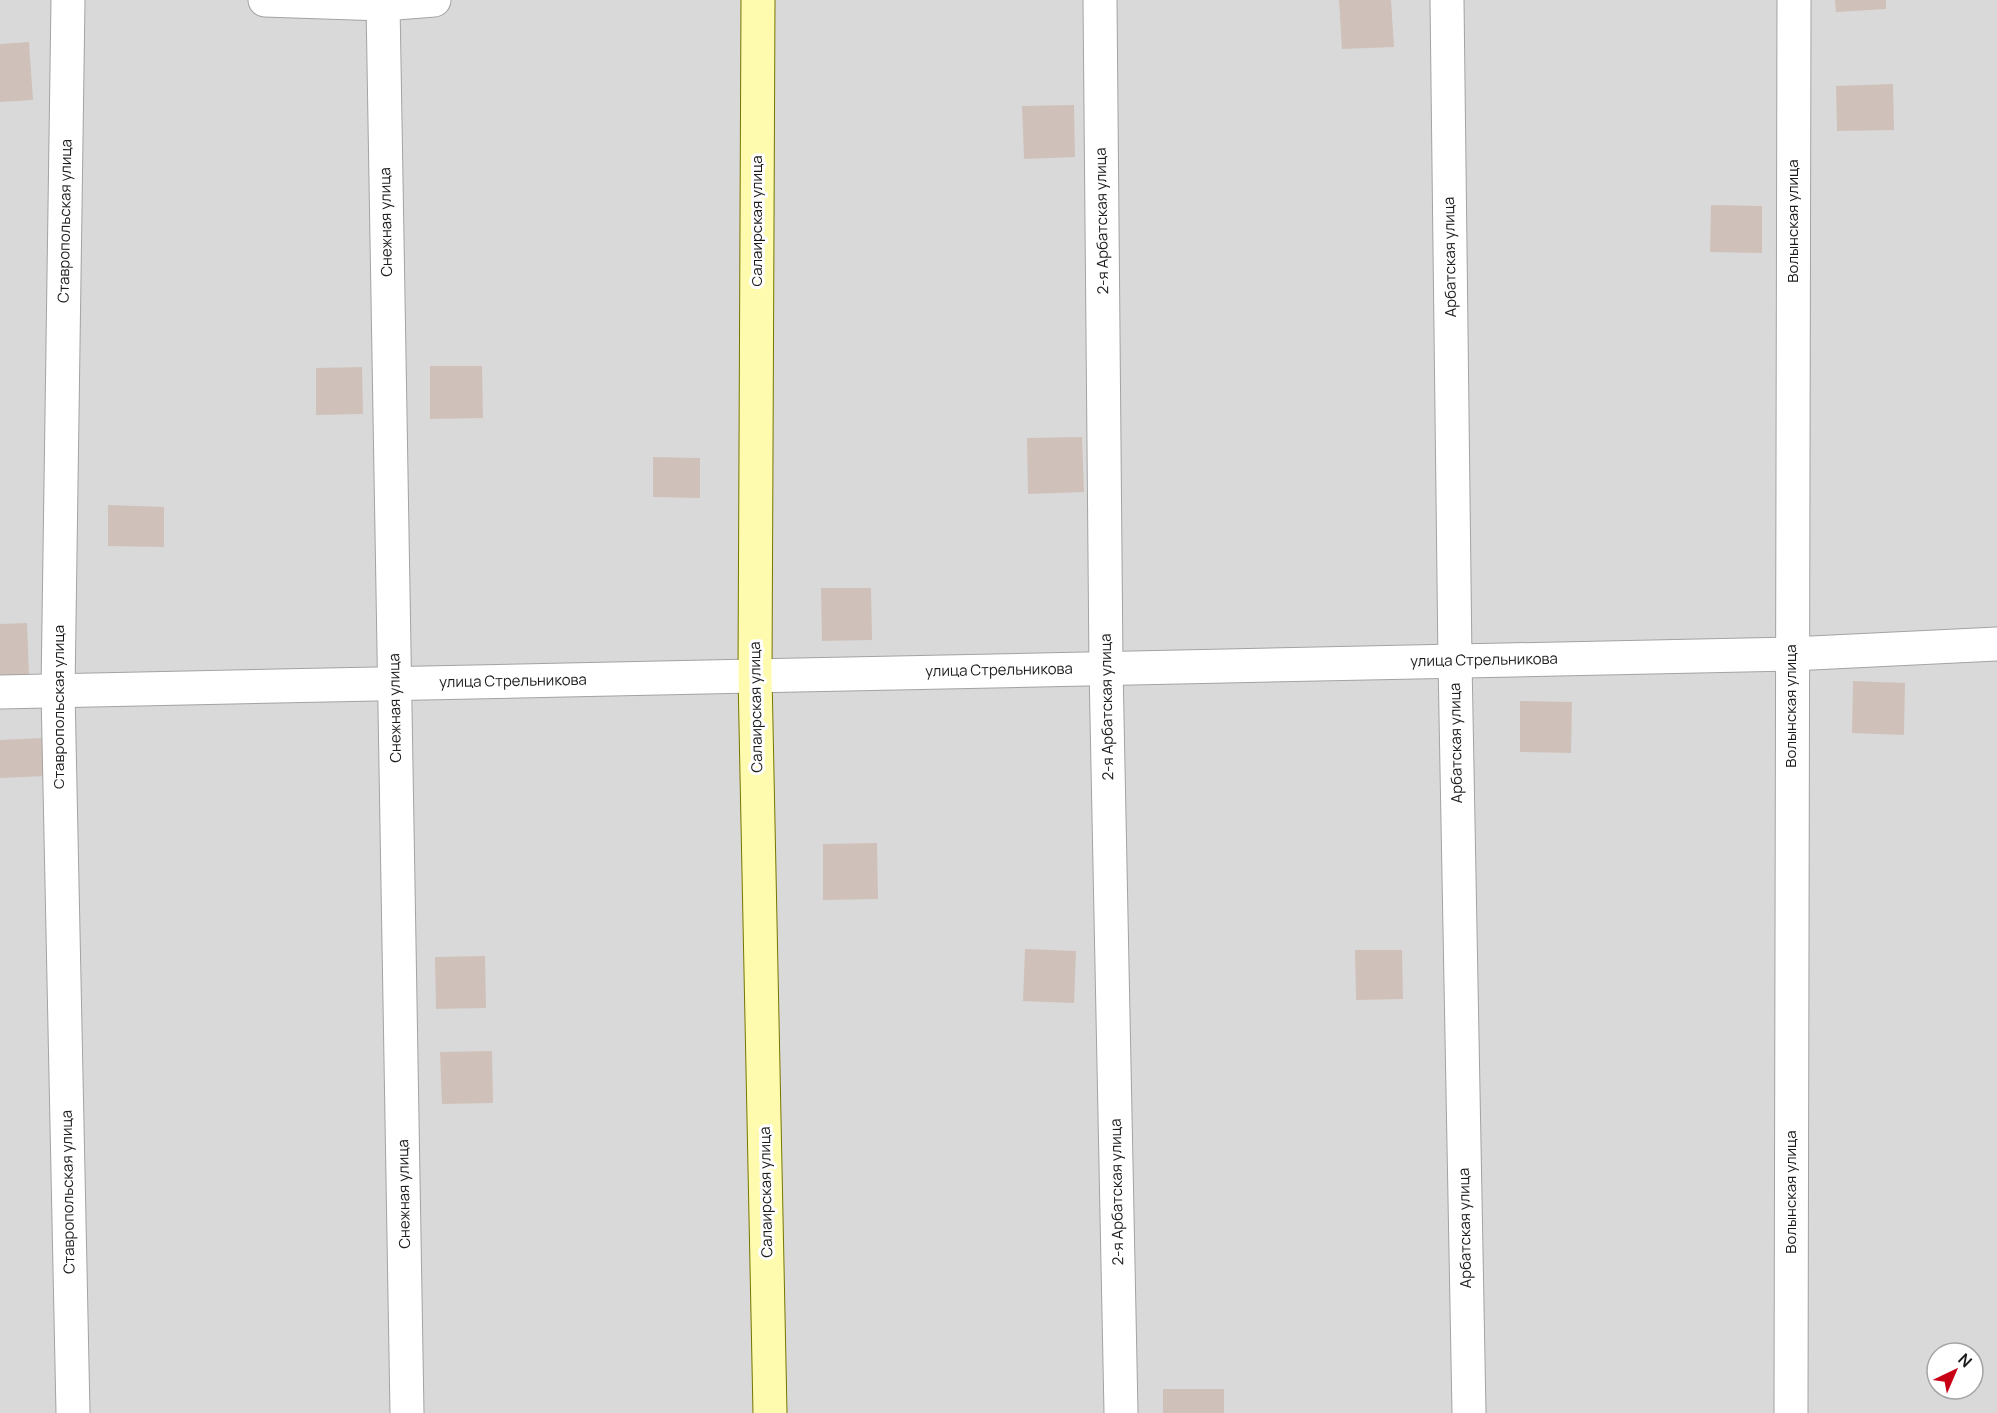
<svg xmlns="http://www.w3.org/2000/svg" width="1997" height="1413" viewBox="0 0 1997 1413" font-family="Manrope,sans-serif">
  <style>
    .residential { fill: #dad9d9; fill-rule: evenodd }
    .building { fill: #cfc1b9 }
    .lines { fill: none; stroke-linecap: round; stroke-linejoin: round }
    .street-casing { stroke: #a3a3a3; stroke-width: 35 }
    .secondary-casing { stroke: #767600; stroke-width: 35 }
    .street { stroke: #fff; stroke-width: 33 }
    .secondary { stroke: #fffbae; stroke-width: 33 }
    .labels { text-anchor: middle; stroke-width: 6; stroke-linejoin: round; paint-order: stroke }
    .street-label { font-size: 15px; fill: #1c1c1c; stroke: #fff }
  </style>
  <rect width="100%" height="100%" fill="#efe9e0"/>
  <path class="residential" d="M 0,0 L 1997,0 L 1997,1413 L 0,1413 ZM 1937,1353 L 1973,1353 L 1973,1389 L 1937,1389 Z"/>
  <g class="building">
    <polygon points="1339,0 1391,0 1394,47 1342,49"/>
    <polygon points="1835,0 1886,0 1886,9 1836,12"/>
    <polygon points="29,42 33,100 0,102 0,44"/>
    <polygon points="1893,84 1894,130 1837,131 1836,86"/>
    <polygon points="1074,105 1075,157 1024,159 1022,106"/>
    <polygon points="1711,205 1762,206 1762,253 1710,252"/>
    <polygon points="430,366 482,366 483,418 430,419"/>
    <polygon points="362,367 363,414 316,415 316,368"/>
    <polygon points="1082,437 1084,492 1028,494 1027,438"/>
    <polygon points="653,457 700,458 700,498 653,497"/>
    <polygon points="108,505 164,507 164,547 108,546"/>
    <polygon points="821,588 871,588 872,640 822,641"/>
    <polygon points="27,623 29,675 0,676 0,624"/>
    <polygon points="1853,681 1905,683 1904,735 1852,733"/>
    <polygon points="1520,701 1572,702 1571,753 1520,752"/>
    <polygon points="43,738 46,776 0,778 0,740"/>
    <polygon points="877,843 878,899 823,900 823,844"/>
    <polygon points="1025,949 1076,951 1074,1003 1023,1001"/>
    <polygon points="1355,950 1402,950 1403,999 1356,1000"/>
    <polygon points="485,956 486,1008 436,1009 435,957"/>
    <polygon points="492,1051 493,1103 442,1104 440,1052"/>
    <rect x="1163" y="1389" width="61" height="24"/>
  </g>
  <g class="lines">
    <g class="street-casing">
      <g id="street">
        <polyline points="68,0 58,691 73,1413"/>
        <polyline points="265,0 383,4 434,0"/>
        <polyline points="1100,0 1106,667 1121,1413"/>
        <polyline points="1447,0 1455,661 1469,1413"/>
        <polyline points="383,4 407,1413"/>
        <polyline points="0,692 1791,654 1997,644"/>
        <polyline points="1791,1413 1794,0"/>
      </g>
    </g>
    <g class="secondary-casing">
      <polyline id="secondary" points="758,0 755,676 770,1413"/>
    </g>
    <use href="#street" class="street"/>
    <use href="#secondary" class="secondary"/>
  </g>
  <g class="labels">
    <g class="street-label">
      <text transform="translate(65 221) rotate(-89)" y="5">Ставропольская улица</text>
      <text transform="translate(757 221) rotate(-90)" y="5">Салаирская улица</text>
      <text transform="translate(1102 221) rotate(-91)" y="5">2-я Арбатская улица</text>
      <text transform="translate(1793 221) rotate(-90)" y="5">Волынская улица</text>
      <text transform="translate(386 222) rotate(-91)" y="5">Снежная улица</text>
      <text transform="translate(1450 257) rotate(-91)" y="5">Арбатская улица</text>
      <text transform="translate(1484 660) rotate(-1)" y="5">улица Стрельникова</text>
      <text transform="translate(999 670) rotate(-1)" y="5">улица Стрельникова</text>
      <text transform="translate(513 681) rotate(-1)" y="5">улица Стрельникова</text>
      <text transform="translate(1791 706) rotate(-90)" y="5">Волынская улица</text>
      <text transform="translate(59 707) rotate(-90)" y="5">Ставропольская улица</text>
      <text transform="translate(756 707) rotate(-91)" y="5">Салаирская улица</text>
      <text transform="translate(1107 707) rotate(-91)" y="5">2-я Арбатская улица</text>
      <text transform="translate(395 708) rotate(-91)" y="5">Снежная улица</text>
      <text transform="translate(1456 743) rotate(-91)" y="5">Арбатская улица</text>
      <text transform="translate(68 1192) rotate(-91)" y="5">Ставропольская улица</text>
      <text transform="translate(766 1192) rotate(-91)" y="5">Салаирская улица</text>
      <text transform="translate(1117 1192) rotate(-91)" y="5">2-я Арбатская улица</text>
      <text transform="translate(1791 1192) rotate(-90)" y="5">Волынская улица</text>
      <text transform="translate(404 1194) rotate(-91)" y="5">Снежная улица</text>
      <text transform="translate(1465 1228) rotate(-91)" y="5">Арбатская улица</text>
    </g>
  </g>
  <g transform="translate(1955 1371) rotate(44)"><circle r="28" fill="#ffffff" stroke="#a4a4a4" stroke-width="1.5"/>
  <path d="M0-4.5L10 22L0 15L-10 22Z" fill="#c80015"/>
  <text y="-9" font-size="16" font-weight="bold" text-anchor="middle" fill="#1c1c1c">N</text>
  </g>
</svg>
